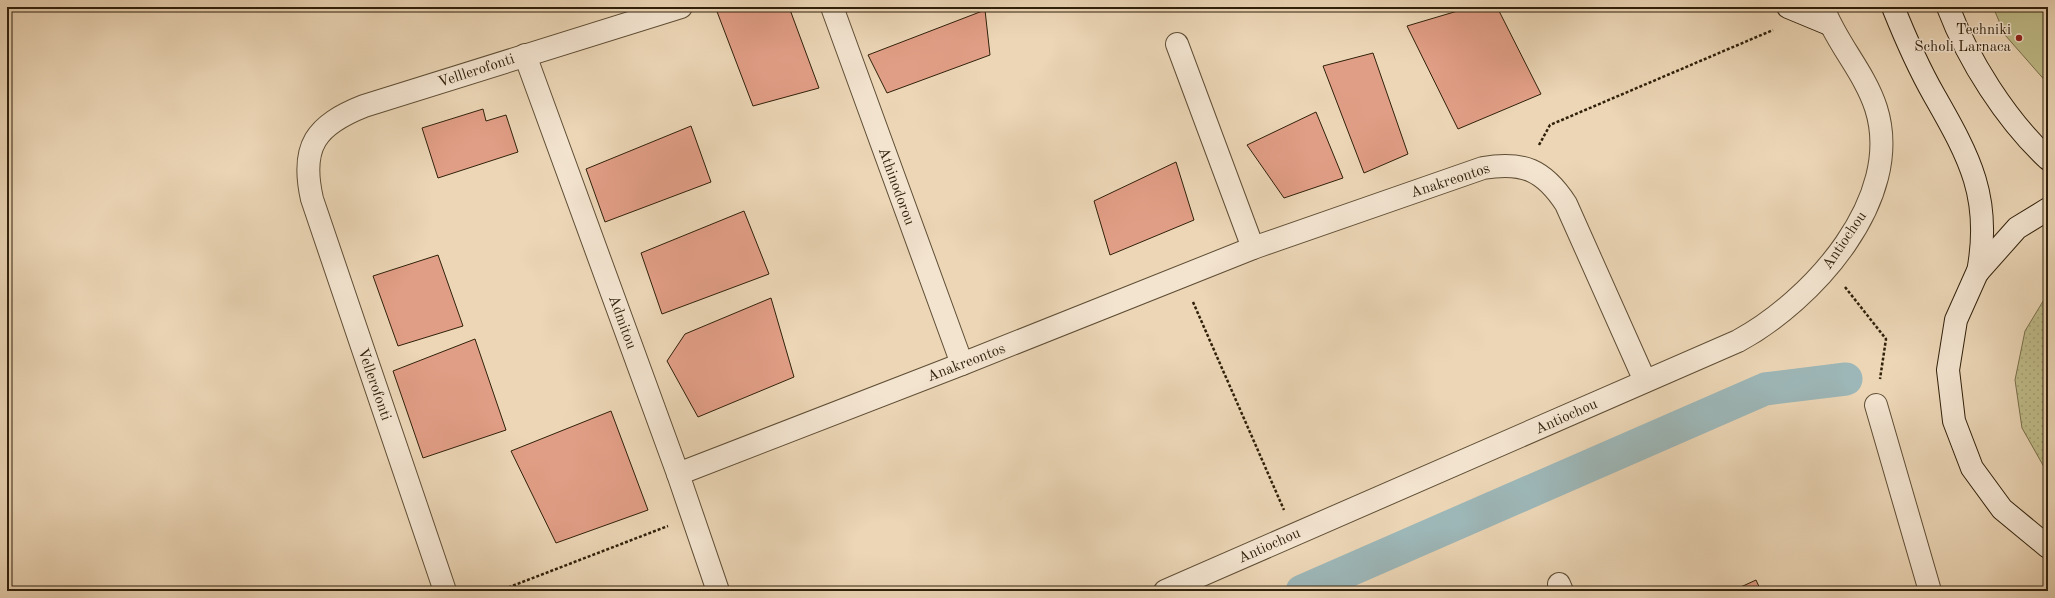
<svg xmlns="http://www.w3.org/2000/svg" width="2055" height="598" viewBox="0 0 2055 598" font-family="'Old Standard TT',serif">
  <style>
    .grass { fill: url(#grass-dots); stroke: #786e4a }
    .pitch { fill: #bfbc89; stroke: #786e4a }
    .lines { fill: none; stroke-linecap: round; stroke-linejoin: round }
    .canal { stroke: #9db7b8; stroke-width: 33 }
    .building { fill: #e19e86; stroke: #30200a }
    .street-casing { stroke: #5f4e35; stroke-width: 24 }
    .secondary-casing { stroke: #30200a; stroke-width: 24 }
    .path { stroke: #30200a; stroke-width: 2.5; stroke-dasharray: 3 2; stroke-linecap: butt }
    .street { stroke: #f3e4d0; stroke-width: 22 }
    .secondary { stroke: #f3e4d0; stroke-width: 22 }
    .poi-dot { fill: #8f2418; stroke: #f3e4d0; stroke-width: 1.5 }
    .labels { text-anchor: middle; stroke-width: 3; stroke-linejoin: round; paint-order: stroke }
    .poi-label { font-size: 15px; fill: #30200a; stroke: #f3e4d0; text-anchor: end }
    .street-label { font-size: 15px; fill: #30200a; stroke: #f3e4d0 }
  </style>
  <defs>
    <pattern id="grass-dots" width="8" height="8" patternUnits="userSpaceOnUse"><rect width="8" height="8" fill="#bfbc89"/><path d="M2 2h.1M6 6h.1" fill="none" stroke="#a4a175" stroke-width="1.8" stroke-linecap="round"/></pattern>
  </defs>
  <rect width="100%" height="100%" fill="#ecd6b6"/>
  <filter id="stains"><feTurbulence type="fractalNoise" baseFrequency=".005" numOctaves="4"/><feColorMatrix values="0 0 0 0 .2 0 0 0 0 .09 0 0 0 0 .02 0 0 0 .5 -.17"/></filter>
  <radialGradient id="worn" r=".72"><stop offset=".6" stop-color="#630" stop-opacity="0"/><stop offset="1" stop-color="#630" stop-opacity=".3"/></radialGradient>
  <polygon class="grass" points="2048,293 2048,474 2022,428 2015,380 2025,331"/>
  <polygon class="pitch" points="1993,7 2048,7 2048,84 2005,35"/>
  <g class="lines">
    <polyline class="canal" points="1302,591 1765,389 1846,379"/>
  </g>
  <g class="building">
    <polygon points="723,7 789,7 819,88 753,106 716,9"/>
    <polygon points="1471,7 1497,7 1541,94 1458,129 1407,26"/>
    <polygon points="985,10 990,55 887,93 868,55"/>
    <polygon points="1373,53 1408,154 1364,173 1323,66"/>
    <polygon points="483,109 486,121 506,115 518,152 438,178 422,128"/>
    <polygon points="1316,112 1343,178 1284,198 1247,145"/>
    <polygon points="691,126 711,182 605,222 586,169"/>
    <polygon points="1176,162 1194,220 1110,255 1094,201"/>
    <polygon points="744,211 769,274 662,314 641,253"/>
    <polygon points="438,255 463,326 398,346 373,276"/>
    <polygon points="771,298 794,377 698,417 667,361 685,334"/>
    <polygon points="475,339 506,430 423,458 393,371"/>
    <polygon points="611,411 648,510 556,543 511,451"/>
    <polygon points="1756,580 1761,591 1732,591"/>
  </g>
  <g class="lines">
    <g class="street-casing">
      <g id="street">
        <polyline points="832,7 962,364"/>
        <polyline points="1177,44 1253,248"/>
        <polyline points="525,55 678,474 718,591"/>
        <polyline points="1876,405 1930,591"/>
        <path d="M 678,474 L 962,364 L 1253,248 L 1483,168 C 1523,161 1544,170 1566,204 L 1645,381"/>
        <polyline points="1559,584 1562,591"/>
        <path d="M 445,591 L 312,199 C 300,146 316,125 364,106 L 681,7"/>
        <path d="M 1165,591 L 1738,341 C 1812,301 1905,199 1876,108 C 1864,71 1836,43 1823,7"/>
      </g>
    </g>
    <g class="secondary-casing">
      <g id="secondary">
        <polyline points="1788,7 1829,24"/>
        <path d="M 1893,7 C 1905,37 1918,67 1934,95 C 1970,158 1992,198 1978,272"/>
        <path d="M 1948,7 C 1968,60 2006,120 2048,159"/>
        <polyline points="2048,209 2017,228 1977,273 1956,320 1948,370 1954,421 1972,468 2002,509 2048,547"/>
      </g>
    </g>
    <g class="path">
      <polyline points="1539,145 1550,125 1773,30"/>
      <polyline points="1845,287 1886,339 1880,379"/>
      <polyline points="1193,302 1284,510"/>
      <polyline points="499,591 668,526"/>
    </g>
    <use href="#street" class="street"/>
    <use href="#secondary" class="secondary"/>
  </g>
  <circle class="poi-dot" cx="2019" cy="38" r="4"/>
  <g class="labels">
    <g class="poi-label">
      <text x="2011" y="34">Techniki<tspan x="2011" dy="17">Scholi Larnaca</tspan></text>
    </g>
    <g class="street-label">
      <text transform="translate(476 70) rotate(-18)" y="5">Velllerofonti</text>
      <text transform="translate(1450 180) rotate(-18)" y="5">Anakreontos</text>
      <text transform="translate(897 186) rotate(70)" y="5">Athinodorou</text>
      <text transform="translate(1844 240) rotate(-56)" y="5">Antiochou</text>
      <text transform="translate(623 322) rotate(70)" y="5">Admitou</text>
      <text transform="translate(966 362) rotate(-21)" y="5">Anakreontos</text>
      <text transform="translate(375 384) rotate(71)" y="5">Vellerofonti</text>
      <text transform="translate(1566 416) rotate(-24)" y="5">Antiochou</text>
      <text transform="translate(1269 545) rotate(-24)" y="5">Antiochou</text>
    </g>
  </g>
  <rect width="2055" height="598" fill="none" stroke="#ecd6b6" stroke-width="24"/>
  <rect x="8" y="8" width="2039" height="582" fill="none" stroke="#30200a" stroke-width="2"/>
  <rect x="12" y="12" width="2031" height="574" fill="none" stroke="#30200a"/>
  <rect width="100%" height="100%" filter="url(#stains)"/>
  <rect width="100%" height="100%" fill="url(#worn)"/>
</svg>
